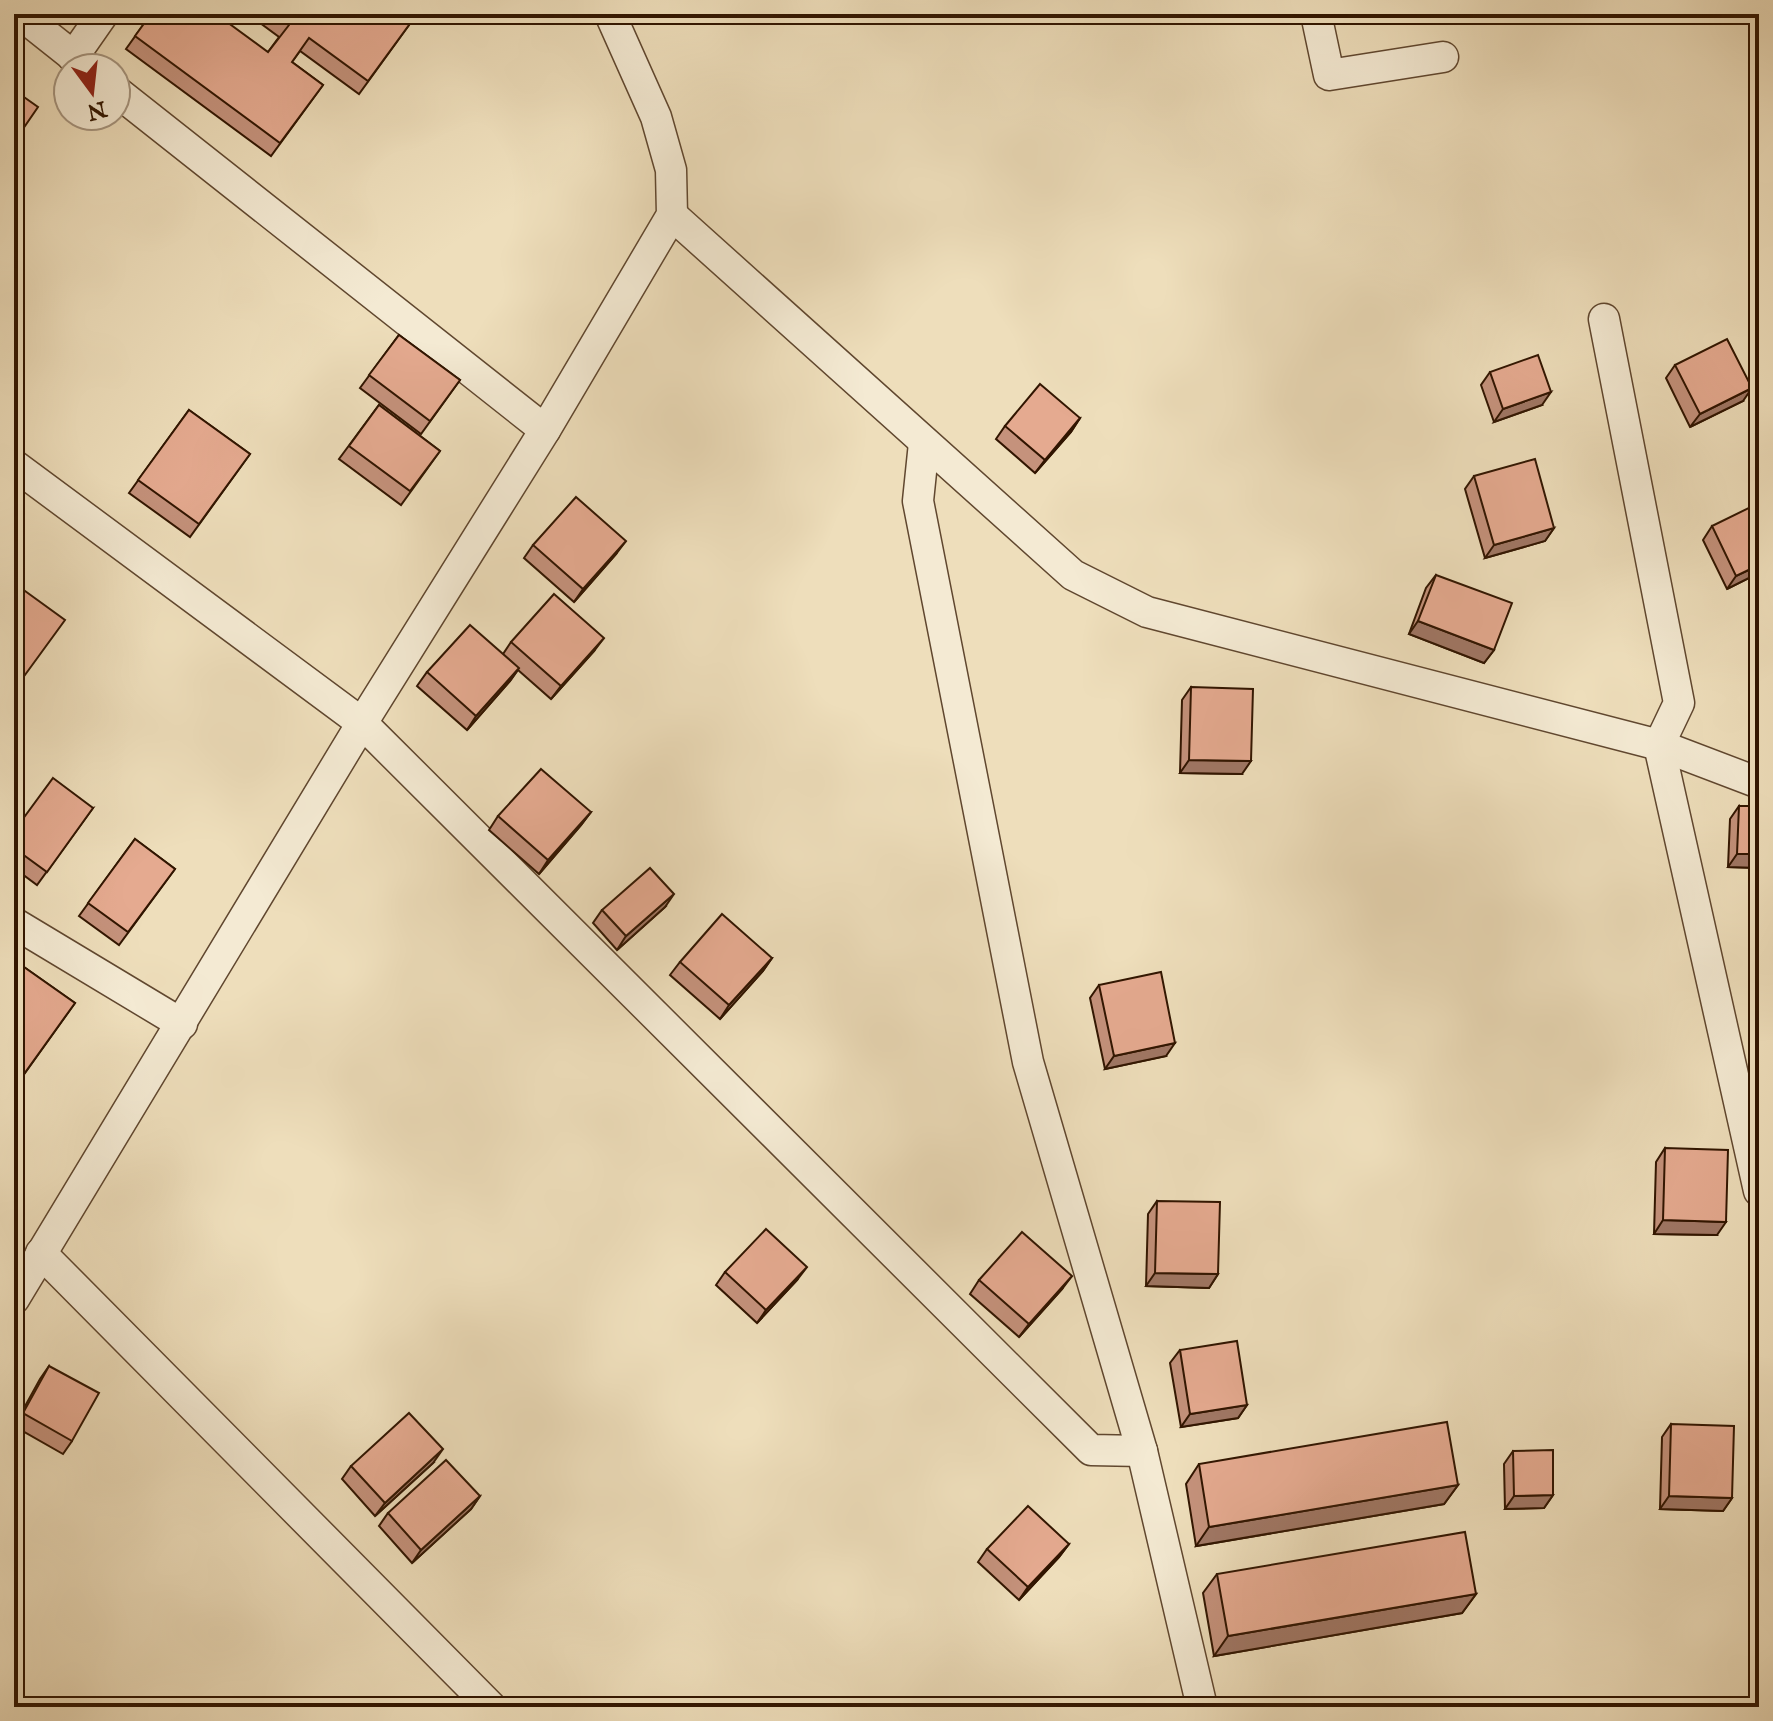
<svg xmlns="http://www.w3.org/2000/svg" width="1773" height="1721" viewBox="0 0 1773 1721" font-family="'IM FELL English',serif">
  <style>
    .lines { fill: none; stroke-linecap: round; stroke-linejoin: round }
    .street-casing { stroke: #60472f; stroke-width: 33 }
    .street { stroke: #f4ead3; stroke-width: 30 }
    .wall { fill: #c5927c; stroke: #311500; stroke-width: 2 }
    .shaded-wall { fill: #a07765; stroke: #311500; stroke-width: 2 }
    .building { fill: #e5aa90; stroke: #311500; stroke-width: 2 }
  </style>
  <rect width="100%" height="100%" fill="#eedebb"/>
  <filter id="stains"><feTurbulence type="fractalNoise" baseFrequency=".0025" numOctaves="4"/><feColorMatrix values="0 0 0 0 .2 0 0 0 0 .09 0 0 0 0 .02 0 0 0 .5 -.17"/></filter>
  <radialGradient id="worn" r=".72"><stop offset=".6" stop-color="#630" stop-opacity="0"/><stop offset="1" stop-color="#630" stop-opacity=".3"/></radialGradient>
  <g class="lines">
    <g class="street-casing">
      <g id="street">
        <polyline points="20,14 88,68"/>
        <polyline points="1316,14 1329,75 1443,57"/>
        <polyline points="73,57 103,14"/>
        <polyline points="116,91 545,430"/>
        <polyline points="672,215 1073,575 1147,612 1659,745 1759,783"/>
        <polyline points="1604,319 1679,703 1659,745 1759,1191"/>
        <polyline points="924,443 918,501 1028,1062 1142,1451 1202,1707"/>
        <polyline points="14,465 362,723 1091,1450 1142,1451"/>
        <polyline points="14,923 182,1024"/>
        <polyline points="41,1253 491,1707"/>
        <polyline points="14,1299 362,723 545,430 672,215 671,170 656,117 610,14"/>
      </g>
    </g>
    <use href="#street" class="street"/>
  </g>
  <g class="wall">
    <polygon points="151,14 268,52 279,37 248,14 417,14 359,94 300,51 292,62 323,85 271,156 126,49"/>
    <polygon points="399,335 460,380 421,434 360,388"/>
    <polygon points="1675,365 1743,401 1690,427 1666,378"/>
    <polygon points="1490,372 1542,405 1494,422 1481,385"/>
    <polygon points="379,405 440,451 401,505 339,459"/>
    <polygon points="189,410 250,454 190,537 129,493"/>
    <polygon points="1080,418 1071,432 1035,473 996,439 1005,426"/>
    <polygon points="1474,476 1554,528 1545,541 1485,558 1465,489"/>
    <polygon points="1712,526 1759,573 1727,589 1703,540"/>
    <polygon points="533,545 616,554 574,602 524,558"/>
    <polygon points="1436,575 1494,650 1484,663 1409,634 1426,588"/>
    <polygon points="511,642 594,651 551,699 518,670 510,681 467,730 417,686 427,672 503,654"/>
    <polygon points="1191,687 1242,774 1180,773 1182,700"/>
    <polygon points="1739,806 1759,868 1728,867 1730,819"/>
    <polygon points="93,808 37,885 14,868 14,831"/>
    <polygon points="591,812 581,825 539,874 489,830 498,816"/>
    <polygon points="135,839 175,869 119,945 79,916"/>
    <polygon points="665,907 617,950 593,923 602,910"/>
    <polygon points="772,958 763,971 720,1019 670,975 680,962"/>
    <polygon points="14,960 75,1003 15,1087 14,1086"/>
    <polygon points="1099,985 1166,1056 1105,1069 1090,998"/>
    <polygon points="1665,1148 1717,1235 1654,1234 1656,1162"/>
    <polygon points="1157,1201 1218,1274 1209,1288 1146,1286 1148,1214"/>
    <polygon points="725,1272 797,1280 757,1323 716,1285"/>
    <polygon points="979,1280 1062,1289 1019,1337 970,1294"/>
    <polygon points="1180,1350 1247,1405 1238,1418 1181,1427 1170,1363"/>
    <polygon points="49,1366 72,1441 63,1454 14,1426 40,1379"/>
    <polygon points="1671,1424 1732,1498 1723,1511 1660,1509 1662,1437"/>
    <polygon points="1513,1451 1553,1495 1544,1508 1505,1509 1504,1464"/>
    <polygon points="433,1463 375,1516 342,1479 351,1466"/>
    <polygon points="1199,1464 1458,1485 1444,1504 1196,1546 1186,1484"/>
    <polygon points="480,1496 471,1509 412,1563 379,1526 388,1513"/>
    <polygon points="1069,1544 1059,1557 1019,1600 978,1562 987,1549"/>
    <polygon points="1217,1574 1476,1594 1462,1613 1214,1656 1203,1593"/>
  </g>
  <g class="shaded-wall">
    <polygon points="1752,388 1743,401 1690,427 1700,414"/>
    <polygon points="1551,392 1542,405 1494,422 1503,409"/>
    <polygon points="1080,418 1071,432 1035,473 1045,460"/>
    <polygon points="1554,528 1545,541 1485,558 1494,545"/>
    <polygon points="626,541 616,554 574,602 583,589"/>
    <polygon points="1759,565 1759,573 1727,589 1736,576"/>
    <polygon points="1418,621 1494,650 1484,663 1409,634"/>
    <polygon points="604,638 594,651 551,699 561,686"/>
    <polygon points="519,668 510,681 467,730 476,716"/>
    <polygon points="1189,760 1251,761 1242,774 1180,773"/>
    <polygon points="591,812 581,825 539,874 548,860"/>
    <polygon points="1737,854 1759,854 1759,868 1728,867"/>
    <polygon points="674,894 665,907 617,950 626,936"/>
    <polygon points="772,958 763,971 720,1019 729,1005"/>
    <polygon points="1175,1043 1166,1056 1105,1069 1114,1056"/>
    <polygon points="1663,1220 1726,1222 1717,1235 1654,1234"/>
    <polygon points="807,1267 797,1280 757,1323 766,1310"/>
    <polygon points="1155,1273 1218,1274 1209,1288 1146,1286"/>
    <polygon points="1072,1276 1062,1289 1019,1337 1029,1324"/>
    <polygon points="1247,1405 1238,1418 1181,1427 1190,1414"/>
    <polygon points="443,1449 433,1463 375,1516 385,1503"/>
    <polygon points="1458,1485 1444,1504 1196,1546 1209,1527"/>
    <polygon points="1553,1495 1544,1508 1505,1509 1514,1496"/>
    <polygon points="480,1496 471,1509 412,1563 421,1550"/>
    <polygon points="1669,1496 1732,1498 1723,1511 1660,1509"/>
    <polygon points="1069,1544 1059,1557 1019,1600 1028,1587"/>
    <polygon points="1476,1594 1462,1613 1214,1656 1228,1636"/>
  </g>
  <g class="building">
    <polygon points="151,14 216,14 268,52 289,25 275,14 417,14 368,81 309,38 292,62 323,85 280,143 135,36"/>
    <polygon points="14,90 38,107 14,142"/>
    <polygon points="399,335 460,380 430,421 369,375"/>
    <polygon points="1727,339 1752,388 1700,414 1675,365"/>
    <polygon points="1538,355 1551,392 1503,409 1490,372"/>
    <polygon points="1040,384 1080,418 1045,460 1005,426"/>
    <polygon points="379,405 440,451 410,491 349,446"/>
    <polygon points="189,410 250,454 199,524 138,480"/>
    <polygon points="1535,459 1554,528 1494,545 1474,476"/>
    <polygon points="576,497 626,541 583,589 533,545"/>
    <polygon points="1759,503 1759,565 1736,576 1712,526"/>
    <polygon points="1436,575 1512,603 1494,650 1418,621"/>
    <polygon points="14,583 65,620 14,690"/>
    <polygon points="554,594 604,638 561,686 511,642"/>
    <polygon points="470,625 519,668 476,716 427,672"/>
    <polygon points="1191,687 1253,689 1251,761 1189,760"/>
    <polygon points="541,769 591,812 548,860 498,816"/>
    <polygon points="53,778 93,808 47,872 14,848 14,831"/>
    <polygon points="1739,806 1759,806 1759,854 1737,854"/>
    <polygon points="135,839 175,869 128,932 88,903"/>
    <polygon points="650,868 674,894 626,936 602,910"/>
    <polygon points="722,914 772,958 729,1005 680,962"/>
    <polygon points="14,960 75,1003 24,1074 14,1066"/>
    <polygon points="1161,972 1175,1043 1114,1056 1099,985"/>
    <polygon points="1665,1148 1728,1150 1726,1222 1663,1220"/>
    <polygon points="1157,1201 1220,1202 1218,1274 1155,1273"/>
    <polygon points="766,1229 807,1267 766,1310 725,1272"/>
    <polygon points="1022,1232 1072,1276 1029,1324 979,1280"/>
    <polygon points="1237,1341 1247,1405 1190,1414 1180,1350"/>
    <polygon points="49,1366 99,1393 72,1441 23,1413"/>
    <polygon points="409,1413 443,1449 385,1503 351,1466"/>
    <polygon points="1447,1422 1458,1485 1209,1527 1199,1464"/>
    <polygon points="1671,1424 1734,1426 1732,1498 1669,1496"/>
    <polygon points="1553,1450 1553,1495 1514,1496 1513,1451"/>
    <polygon points="446,1460 480,1496 421,1550 388,1513"/>
    <polygon points="14,1490 22,1496 14,1507"/>
    <polygon points="1028,1506 1069,1544 1028,1587 987,1549"/>
    <polygon points="1465,1532 1476,1594 1228,1636 1217,1574"/>
    <polygon points="1576,1698 1576,1707 1518,1707 1518,1699"/>
    <polygon points="1700,1699 1759,1700 1759,1707 1700,1707"/>
  </g>
  <rect width="1773" height="1721" fill="none" stroke="#eedebb" stroke-width="48"/>
  <rect x="16" y="16" width="1741" height="1689" fill="none" stroke="#311500" stroke-width="4"/>
  <rect x="24" y="24" width="1725" height="1673" fill="none" stroke="#311500" stroke-width="2"/>
  <g transform="translate(92 92) rotate(165)"><circle r="38" fill="#f4ead3" stroke="#a6957f" stroke-width="2"/>
  <path d="M0-6L14 30L0 20L-14 30Z" fill="#8f2418"/>
  <text y="-12" font-size="22" font-weight="bold" text-anchor="middle" fill="#311500">N</text>
  </g>
  <rect width="100%" height="100%" filter="url(#stains)"/>
  <rect width="100%" height="100%" fill="url(#worn)"/>
</svg>
